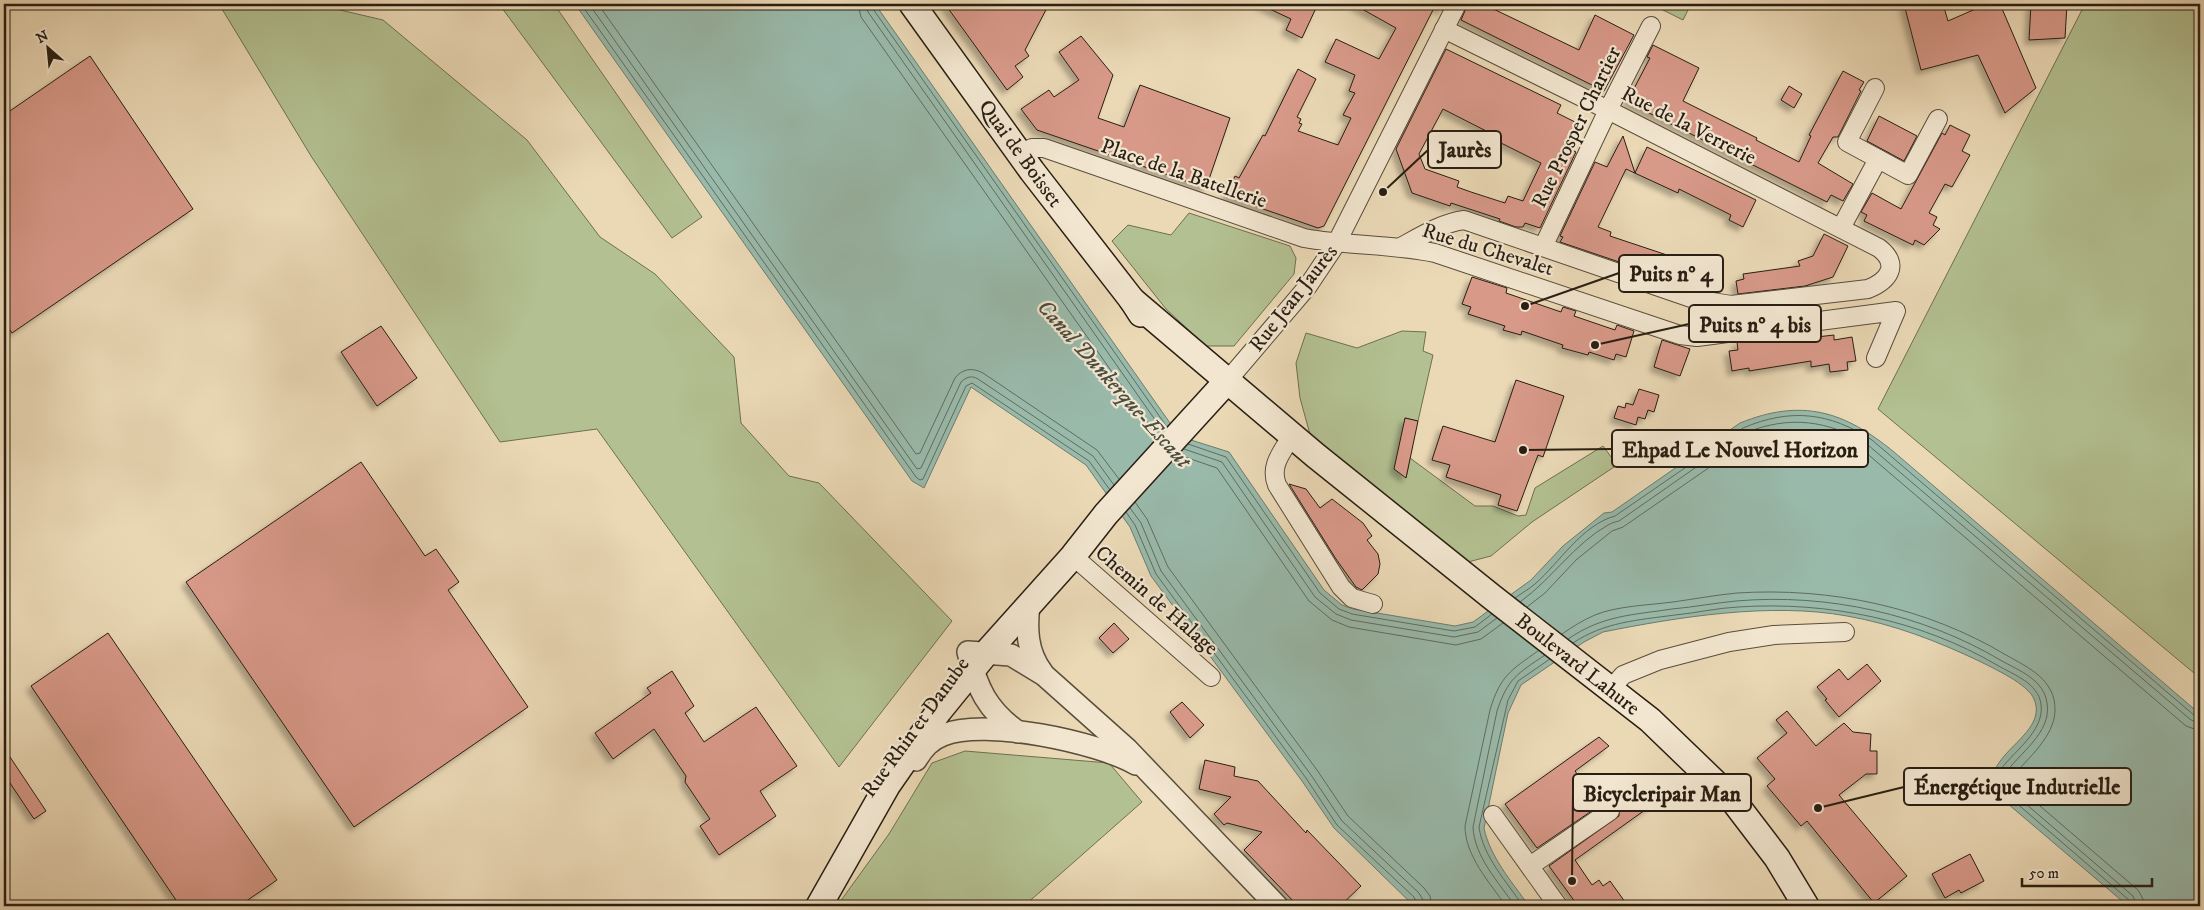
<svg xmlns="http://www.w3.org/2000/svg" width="2204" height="910" viewBox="0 0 2204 910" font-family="'IM FELL DW Pica',serif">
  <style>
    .green { fill: #b3c091; stroke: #6e6f52 }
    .water { fill: #99baab; stroke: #6c7c6e }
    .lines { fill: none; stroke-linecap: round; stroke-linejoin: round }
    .shore { stroke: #606c5e; stroke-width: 1 }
    .building { fill: #d89989; stroke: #281e12; fill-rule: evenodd; filter: url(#shadow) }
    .minor-casing { stroke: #594d3b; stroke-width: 20 }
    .tertiary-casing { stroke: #594d3b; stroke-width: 24 }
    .secondary-casing { stroke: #281e12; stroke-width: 28 }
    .minor { stroke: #f2e6d0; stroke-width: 18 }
    .tertiary { stroke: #f2e6d0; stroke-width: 21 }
    .secondary { stroke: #f2e6d0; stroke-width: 25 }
    .labels { text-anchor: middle; stroke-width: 4.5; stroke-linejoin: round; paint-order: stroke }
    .street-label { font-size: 21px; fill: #281e12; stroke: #f2e6d0 }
    .water-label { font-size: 22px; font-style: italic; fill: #4a4d40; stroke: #f2e6d0 }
    .leader { fill: none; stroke: #281e12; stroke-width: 2 }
    .callout-dot { fill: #281e12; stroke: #f2e6d0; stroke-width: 2 }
    .callout { fill: #f2e6d0; stroke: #281e12; stroke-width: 2 }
    .callout-label { font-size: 22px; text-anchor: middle; font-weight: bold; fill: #281e12 }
  </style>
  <defs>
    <filter id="shadow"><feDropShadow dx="-4.5" dy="4.5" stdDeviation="2.5" flood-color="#0004"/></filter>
  </defs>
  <rect width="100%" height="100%" fill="#ebd9b6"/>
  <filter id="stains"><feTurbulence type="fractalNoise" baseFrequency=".004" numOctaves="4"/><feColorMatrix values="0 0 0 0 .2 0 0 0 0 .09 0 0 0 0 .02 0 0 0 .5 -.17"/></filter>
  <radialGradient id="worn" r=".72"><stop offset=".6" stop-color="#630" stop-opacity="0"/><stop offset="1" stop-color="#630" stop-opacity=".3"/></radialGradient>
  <g class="green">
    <polygon points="219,4 336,4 340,10 383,20 527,140 600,237 655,274 734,357 741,423 789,476 819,483 952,621 839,767 597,429 500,442 311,156"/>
    <polygon points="499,4 554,4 702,217 672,238"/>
    <polygon points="1651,4 1691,4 1683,20"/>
    <polygon points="2085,4 2200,4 2200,678 1878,409"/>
    <polygon points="1189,213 1290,246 1296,258 1294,274 1234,346 1206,346 1166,309 1112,241 1128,225 1171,235"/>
    <polygon points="1402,331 1426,332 1423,351 1433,355 1418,421 1405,418 1406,478 1410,458 1475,506 1493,506 1518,516 1526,515 1535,488 1603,446 1617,465 1532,522 1491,556 1468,562 1311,438 1300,398 1296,363 1306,333 1357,348"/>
    <polygon points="965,751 1109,763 1142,802 1024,906 837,906 889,834 932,763"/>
  </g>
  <path class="water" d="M 575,4 L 875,4 L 1170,423 L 1191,440 L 1229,452 L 1324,590 L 1342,605 L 1353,609 L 1455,626 L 1473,622 L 1531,580 L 1563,546 L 1604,513 L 1612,512 L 1740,423 C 1802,398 1844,411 1894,452 L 2200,714 L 2200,906 L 2128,906 L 2001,798 C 1968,758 2051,738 2034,699 C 2028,684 1993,668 1979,661 C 1937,641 1893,624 1847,616 C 1771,602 1678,617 1603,632 L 1584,642 L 1521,685 L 1508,713 L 1484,828 C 1490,857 1512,882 1529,906 L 1414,906 L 1334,828 L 1302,781 L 1151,576 L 1130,527 L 1086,465 L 971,387 L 924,488 L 912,481 Z"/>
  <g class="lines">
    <g class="shore">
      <polyline points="581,4 916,477 920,480 923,479 966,386 972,383 1089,461 1110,490"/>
      <path d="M 589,4 L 917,469 L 921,468 L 961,382 C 966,377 972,375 978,379 L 1093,456 L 1114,485"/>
      <path d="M 598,4 L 916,454 L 920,453 L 955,378 C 962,369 972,367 983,373 L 1097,450 L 1119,479"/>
      <polyline points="858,4 861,17 1158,437"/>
      <polyline points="865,4 868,12 1163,431"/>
      <polyline points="872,4 873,9 1167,427"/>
      <polyline points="1188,444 1226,457 1320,593 1339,609 1352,614 1454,631 1475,627 1492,614"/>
      <polyline points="1184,449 1222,462 1315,597 1336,614 1351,620 1454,637 1478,632 1497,618"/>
      <polyline points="1179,455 1217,468 1309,601 1332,620 1349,627 1456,645 1481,639 1503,623"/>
      <polyline points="1135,502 1147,519 1168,567 1317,770 1348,816 1424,888 1430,896 1432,906"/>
      <polyline points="1130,508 1141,523 1161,571 1311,775 1342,821 1419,893 1423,900 1424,906"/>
      <polyline points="1126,512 1135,525 1156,574 1306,778 1337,825 1414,897 1418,906"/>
      <path d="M 1515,598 C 1522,593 1529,589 1535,584 C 1560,562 1582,525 1615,516 L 1743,428 C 1790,408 1829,412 1872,440 L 2195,716 L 2200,717"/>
      <path d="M 1520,602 C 1552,579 1574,544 1608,525 C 1611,523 1615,522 1619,521 L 1745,433 C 1789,415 1829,420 1868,445 L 2191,720 L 2200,723"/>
      <path d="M 1527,607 L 1545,593 L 1576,560 L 1612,531 L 1623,527 L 1749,440 C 1789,423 1827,427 1864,451 L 2186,726 L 2200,731"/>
      <path d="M 1562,634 C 1572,627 1583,620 1595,615 C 1616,606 1650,605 1673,602 C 1694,599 1716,595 1737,593 C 1830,587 1926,607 2006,655 C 2029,668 2056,680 2055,711 C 2054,737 2028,758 2013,776 L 2012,782 L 2138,890 L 2143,899 L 2144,906"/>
      <path d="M 1568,639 C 1603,615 1633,615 1672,609 C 1694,607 1715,603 1736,601 C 1827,593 1923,614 2002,661 C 2020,671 2044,680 2047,703 C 2052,733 2019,753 2004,775 L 2005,786 L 2133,896 L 2137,906"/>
      <path d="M 1573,643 C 1604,622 1638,620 1675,615 C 1696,613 1717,608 1738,607 C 1828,601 1920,620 1997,665 C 2014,675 2038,683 2041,704 C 2045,732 2012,752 1998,773 L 1998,783 L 2000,789 L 2129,900 L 2131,906"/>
      <path d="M 1506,906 C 1490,883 1465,856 1465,826 L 1490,710 C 1500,676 1511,670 1538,651"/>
      <path d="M 1515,906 C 1499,883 1474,856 1473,827 L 1497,711 C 1508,678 1517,674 1545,655"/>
      <path d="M 1523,906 C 1507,882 1483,857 1479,827 L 1508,700 L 1518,681 L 1550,659"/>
    </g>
  </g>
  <g class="building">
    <polygon points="945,4 1049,4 1025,50 1029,56 1015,66 1023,77 1007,90"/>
    <polygon points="1259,4 1306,4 1316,8 1302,38 1286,30 1291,19"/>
    <polygon points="1353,4 1445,4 1442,10 1435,6 1324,226 1318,228 1226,196 1235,176 1239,178 1263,135 1265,136 1298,69 1316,79 1297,117 1301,119 1299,123 1302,124 1298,131 1338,145 1351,118 1343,115 1355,93 1349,91 1355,75 1325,62 1336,39 1379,59 1396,28"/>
    <polygon points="1468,4 1483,4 1579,50 1595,15 1634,35 1604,91 1461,20"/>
    <polygon points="1904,4 1943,4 1948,21 1987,4 2000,4 2036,88 2005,113 1978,55 1921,70"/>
    <polygon points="2031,4 2067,4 2065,38 2029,40"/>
    <polygon points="1081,36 1113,75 1098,118 1124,127 1140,85 1230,118 1206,188 1037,130 1021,109 1049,90 1054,97 1079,80 1059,52"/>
    <polygon points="1653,45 1699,68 1683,101 1757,138 1756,140 1799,162 1811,136 1809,135 1843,71 1864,82 1859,90 1861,91 1838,137 1833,137 1818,163 1853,184 1843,201 1831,195 1827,202 1627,102 1650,58 1647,57"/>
    <path d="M 1446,49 L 1561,105 L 1557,113 L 1575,122 L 1577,128 L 1568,148 L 1576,152 L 1540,228 L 1525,223 L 1523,227 L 1516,227 L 1499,221 L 1500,219 L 1451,203 L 1450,206 L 1412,193 L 1396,149 ZM 1443,109 L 1496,136 L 1495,140 L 1541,163 L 1523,201 L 1508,196 L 1505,203 L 1471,192 L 1457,187 L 1459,181 L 1425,169 L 1419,154 Z"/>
    <polygon points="90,56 193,209 12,333 4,321 4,115"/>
    <polygon points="1789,86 1802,94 1794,108 1781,100"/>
    <polygon points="1879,116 1917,136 1904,161 1867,141"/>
    <polygon points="1950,125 1970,135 1962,151 1970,155 1952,187 1945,184 1929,213 1937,217 1933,225 1940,229 1924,245 1915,240 1913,245 1864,221 1867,215 1861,212 1872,193 1901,209 1942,133 1945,135"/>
    <polygon points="1623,136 1635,173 1647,147 1756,200 1743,227 1729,220 1731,215 1679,189 1678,193 1626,169 1598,227 1611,232 1610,236 1703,267 1696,288 1560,242 1563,237 1560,236 1595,162 1607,167"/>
    <polygon points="1824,234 1848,246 1833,277 1805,286 1738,294 1736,281 1744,279 1743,274 1800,266 1798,261 1813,256"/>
    <polygon points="1472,277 1507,288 1506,293 1561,312 1563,307 1576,311 1574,316 1615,330 1617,325 1634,331 1626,357 1616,354 1614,360 1589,352 1588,355 1562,348 1563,345 1522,331 1521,335 1503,330 1505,326 1468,314 1471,307 1462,304"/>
    <polygon points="381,326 417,378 377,406 341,352"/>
    <polygon points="1804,334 1804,338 1808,338 1834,335 1834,340 1852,337 1856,361 1847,362 1848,370 1830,372 1829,364 1811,367 1811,361 1749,371 1749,368 1732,371 1729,351 1738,350 1737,342"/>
    <polygon points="1662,340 1690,349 1680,376 1654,367"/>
    <polygon points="1516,380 1564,396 1543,457 1538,455 1517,511 1498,505 1501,495 1446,477 1450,465 1432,460 1443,426 1495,442"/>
    <polygon points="1639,389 1659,395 1654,412 1648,410 1645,419 1638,417 1636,425 1614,418 1618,406 1625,408 1626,403 1633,405"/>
    <polygon points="1405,418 1418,421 1406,478 1394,469"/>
    <polygon points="361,462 425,556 436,549 459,582 448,590 528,707 354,827 186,582"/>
    <polygon points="1289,484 1306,489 1320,508 1332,499 1363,523 1372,536 1367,540 1378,554 1380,564 1378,574 1362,590 1356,587 1336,559"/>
    <polygon points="1114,623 1129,639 1113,653 1099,638"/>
    <polygon points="108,633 277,880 239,906 180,906 31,686"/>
    <polygon points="1867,664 1881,681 1839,717 1825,700 1827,699 1817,687 1839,669 1848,680"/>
    <polygon points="672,671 694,706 685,713 704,742 756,707 797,766 760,791 776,816 719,855 700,826 710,819 685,782 686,776 654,729 613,759 595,733 651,693 647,688"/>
    <polygon points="1182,702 1204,725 1190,738 1170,712"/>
    <polygon points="1787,711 1816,746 1844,723 1853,732 1871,734 1870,751 1877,751 1877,774 1866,774 1839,795 1907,876 1874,903 1807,821 1801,826 1767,786 1775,779 1757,758 1787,733 1776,720"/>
    <polygon points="1599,737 1609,746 1575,771 1592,796 1596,808 1537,848 1505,804"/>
    <polygon points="4,748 46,811 34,819 4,774"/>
    <polygon points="1205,760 1235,767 1234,776 1258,781 1306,833 1307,830 1361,886 1340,906 1298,906 1244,850 1262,832 1227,823 1224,825 1214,814 1231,797 1199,789"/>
    <polygon points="1629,773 1652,805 1575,860 1592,885 1599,880 1603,886 1610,881 1628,906 1578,906 1549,866 1619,816 1619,806 1607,789"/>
    <polygon points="1970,854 1984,881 1961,893 1959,890 1945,898 1932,874"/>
  </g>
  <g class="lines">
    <g class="minor-casing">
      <g id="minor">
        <polyline points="1875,88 1847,142 1908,175 1938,119"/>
        <path d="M 1019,154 L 1032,148 L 1044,148 L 1304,238 C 1348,246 1392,244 1435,253 L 1680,335 L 1697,337 L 1896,311 L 1876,358"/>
        <polyline points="1841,228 1878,159"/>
        <path d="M 1401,247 C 1421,236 1442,223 1464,220 L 1694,299 L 1731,305 L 1868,289 C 1888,281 1901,265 1879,248 L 1608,110 L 1444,29"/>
        <polyline points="1543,247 1608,110 1651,26"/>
        <polyline points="1228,380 1308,286 1336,244 1457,4"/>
        <path d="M 1293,434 C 1283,451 1269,465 1277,485 L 1341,587 L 1352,598 L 1373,604"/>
        <polyline points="1073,556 1211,677"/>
        <polyline points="1611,689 1623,675 1660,660 1729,642 1774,635 1845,632"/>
        <polyline points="1493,815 1558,906"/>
        <polyline points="1530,866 1610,811 1602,798"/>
      </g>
    </g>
    <g class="tertiary-casing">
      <g id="tertiary">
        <path d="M 1029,605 C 1026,629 1027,652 1042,672"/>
        <path d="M 1018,732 C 987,710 977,688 968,652 L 1011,655 L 1044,675 L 1127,749 L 1277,906"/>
        <path d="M 916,760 C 923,748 930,740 943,735 C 985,718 1097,742 1136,764"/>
      </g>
    </g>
    <g class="secondary-casing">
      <g id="secondary">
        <polyline points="912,4 1032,171 1132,300 1141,314"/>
        <polyline points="1132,300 1315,455 1492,597 1650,720 1732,799 1777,858 1806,906"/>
        <polyline points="819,906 887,786 939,711 987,652 1073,556 1106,514 1228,380"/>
      </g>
    </g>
    <use href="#minor" class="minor"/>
    <use href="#tertiary" class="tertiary"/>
    <use href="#secondary" class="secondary"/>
  </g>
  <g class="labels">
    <g class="street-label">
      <text transform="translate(1689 125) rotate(27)" y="7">Rue de la Verrerie</text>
      <text transform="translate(1576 127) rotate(-64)" y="7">Rue Prosper Chartier</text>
      <text transform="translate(1021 153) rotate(54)" y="7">Quai de Boisset</text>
      <text transform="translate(1184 173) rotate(19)" y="7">Place de la Batellerie</text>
      <text transform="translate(1488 249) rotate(17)" y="7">Rue du Chevalet</text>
      <text transform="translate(1293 298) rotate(-52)" y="7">Rue Jean Jaurès</text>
      <text transform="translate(1157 600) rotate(41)" y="7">Chemin de Halage</text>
      <text transform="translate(1578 664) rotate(38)" y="7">Boulevard Lahure</text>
      <text transform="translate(915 727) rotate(-54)" y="7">Rue Rhin et Danube</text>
    </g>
    <g class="water-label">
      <text transform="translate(1115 383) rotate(48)" y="8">Canal Dunkerque-Escaut</text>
    </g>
  </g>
  <path class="leader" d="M1383 192L1428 150M1525 306L1619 273M1595 345L1689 324M1523 450L1612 449M1818 808L1904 787M1572 881L1573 793"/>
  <g class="callout-dot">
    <circle cx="1383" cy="192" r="5"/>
    <circle cx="1525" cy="306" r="5"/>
    <circle cx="1595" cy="345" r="5"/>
    <circle cx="1523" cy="450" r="5"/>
    <circle cx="1818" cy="808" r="5"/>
    <circle cx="1572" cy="881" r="5"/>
  </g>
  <g class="callout">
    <rect x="1428" y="131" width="73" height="37" rx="5"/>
    <rect x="1619" y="255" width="104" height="37" rx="5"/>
    <rect x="1689" y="305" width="132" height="37" rx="5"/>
    <rect x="1612" y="430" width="256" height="37" rx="5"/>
    <rect x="1904" y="768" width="227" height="37" rx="5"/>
    <rect x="1573" y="774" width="178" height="37" rx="5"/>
  </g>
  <g class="callout-label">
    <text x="1465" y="157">Jaurès</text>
    <text x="1671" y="281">Puits n° 4</text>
    <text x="1755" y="332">Puits n° 4 bis</text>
    <text x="1740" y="457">Ehpad Le Nouvel Horizon</text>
    <text x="2017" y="794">Énergétique Indutrielle</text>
    <text x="1662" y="801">Bicycleripair Man</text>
  </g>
  <rect width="2204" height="910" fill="none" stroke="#ebd9b6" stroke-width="20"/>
  <rect x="5" y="5" width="2194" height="900" fill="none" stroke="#281e12" stroke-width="2.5"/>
  <rect x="10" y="10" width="2184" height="890" fill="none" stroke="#281e12"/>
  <g transform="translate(48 48) rotate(333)" stroke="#f2e6d0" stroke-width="4" paint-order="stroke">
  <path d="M0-4L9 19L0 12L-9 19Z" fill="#281e12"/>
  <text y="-8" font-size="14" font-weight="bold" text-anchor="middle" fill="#281e12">N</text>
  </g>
  <path d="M2022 878v8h130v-8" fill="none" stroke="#281e12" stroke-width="2.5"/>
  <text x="2029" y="878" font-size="15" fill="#281e12" stroke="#f2e6d0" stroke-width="4" paint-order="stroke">50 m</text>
  <rect width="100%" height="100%" filter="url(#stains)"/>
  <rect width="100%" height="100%" fill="url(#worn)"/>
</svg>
